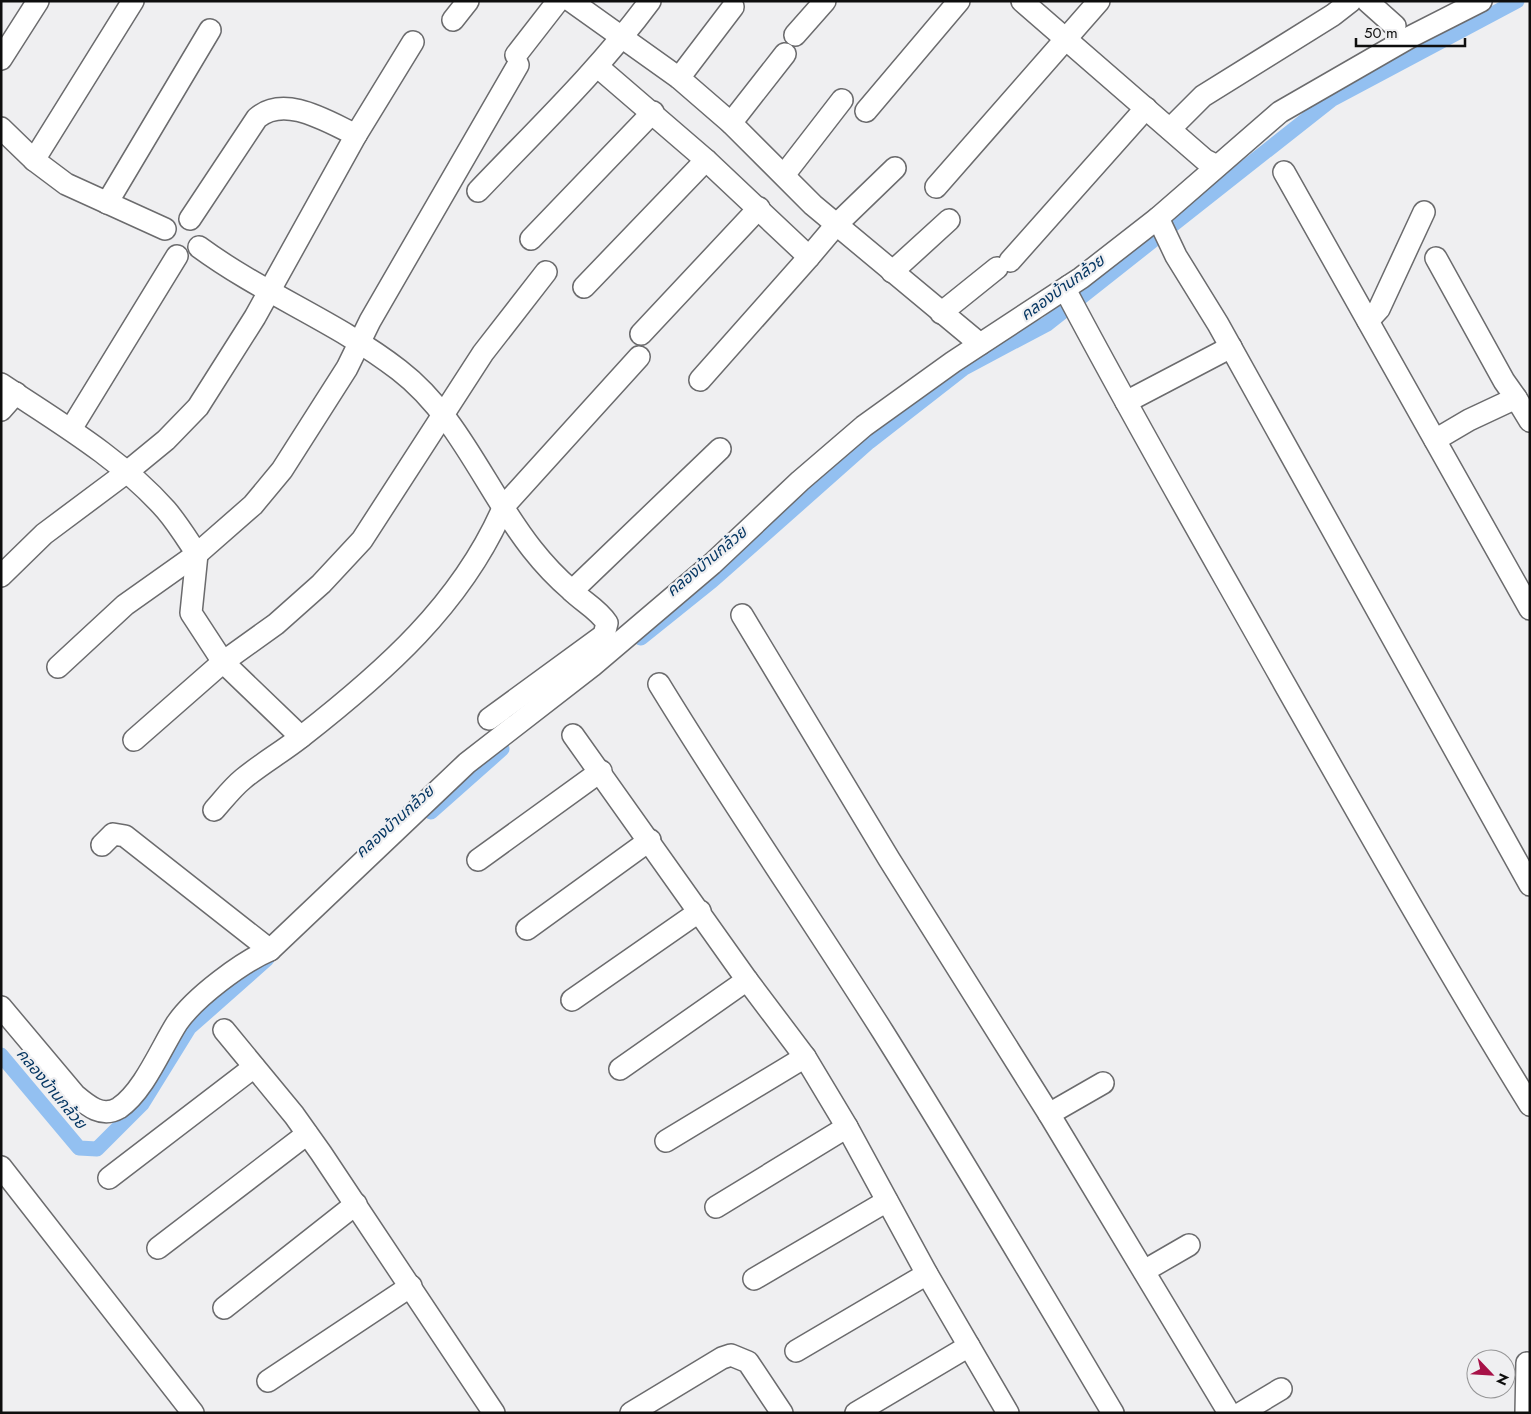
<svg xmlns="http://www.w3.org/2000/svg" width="1531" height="1414" viewBox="0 0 1531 1414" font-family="Jost,'Noto Sans Thai',sans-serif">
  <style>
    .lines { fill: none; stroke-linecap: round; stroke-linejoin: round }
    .canal { stroke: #93c0f1; stroke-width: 15 }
    .minor-casing { stroke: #6b6b6d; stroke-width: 24 }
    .minor { stroke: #fff; stroke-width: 21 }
    .labels { text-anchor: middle; stroke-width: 4.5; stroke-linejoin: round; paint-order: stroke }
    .water-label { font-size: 16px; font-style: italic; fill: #063763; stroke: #efeff1 }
  </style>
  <rect width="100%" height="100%" fill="#efeff1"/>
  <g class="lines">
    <g class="canal">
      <polyline points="641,638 712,581 869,442 964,368 1047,324 1331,100 1517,1"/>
      <polyline points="431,812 502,749"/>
      <polyline points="1,1055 79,1148 97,1149 142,1104 189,1028 267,959"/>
    </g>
    <g class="minor-casing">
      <g id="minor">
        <polyline points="571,1 679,78 731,123 813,205 980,344"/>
        <polyline points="1022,1 1205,160 1217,166"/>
        <polyline points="1367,1 1395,26"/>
        <polyline points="453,20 468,1"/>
        <polyline points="795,35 825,1"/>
        <polyline points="516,55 558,1"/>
        <polyline points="1,59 38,1"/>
        <polyline points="598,67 706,160 809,257 836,225 895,168"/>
        <polyline points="679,78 733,7"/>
        <polyline points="866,111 959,1"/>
        <polyline points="731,123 785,54"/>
        <polyline points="1,128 34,160 66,184 165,229"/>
        <polyline points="1170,129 1203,96 1333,15 1351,1"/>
        <polyline points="34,160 133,1"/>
        <polyline points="1284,172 1530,609"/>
        <polyline points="784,175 842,100"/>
        <polyline points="936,187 1099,1"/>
        <path d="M 478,191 C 537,129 599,70 650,1"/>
        <polyline points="107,203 210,30"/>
        <polyline points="1158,218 1176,256 1218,324 1530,885"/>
        <path d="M 190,219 L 257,118 C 285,94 328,122 356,135"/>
        <polyline points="531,239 653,112"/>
        <path d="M 199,247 C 263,294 337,322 399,370 C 459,416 486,491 532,549 C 543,563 557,578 571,590 C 583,602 598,609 607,623 L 604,635 L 489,719"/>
        <polyline points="1010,261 1146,108"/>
        <polyline points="892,272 949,220"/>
        <path d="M 1069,286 L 1067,293 C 1136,424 1211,553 1284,683 C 1364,824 1444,966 1530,1105"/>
        <polyline points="584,287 706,160"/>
        <polyline points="941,313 997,268"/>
        <polyline points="1368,321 1379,309 1424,212"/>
        <polyline points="641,334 759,208"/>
        <polyline points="700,380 809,257"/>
        <path d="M 1,384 C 58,422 120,458 166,510 C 178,524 187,539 197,554 L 191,613 L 223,662 L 301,737"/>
        <polyline points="1516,398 1530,421"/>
        <polyline points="1126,402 1231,347"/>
        <polyline points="1,410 16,393"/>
        <polyline points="71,429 177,256"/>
        <polyline points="1435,440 1469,420 1516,398 1504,381 1436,258"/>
        <polyline points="1,576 44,534 127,472 166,440 198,407 255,317 356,135 413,42"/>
        <polyline points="572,591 720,449"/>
        <polyline points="742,615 889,859 1049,1114 1229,1413"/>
        <polyline points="58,667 125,605 197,554 253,505 282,470 347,368 370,321 518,65"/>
        <path d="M 659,684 C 731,802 809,915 883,1032 C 962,1158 1037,1285 1113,1413"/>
        <polyline points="573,735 747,980 805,1057 847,1127 927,1274 1008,1413"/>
        <polyline points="134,740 223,662 276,624 321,584 362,540 483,353 546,272"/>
        <path d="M 214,810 C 223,800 232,788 243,779 C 261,764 282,752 301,737 C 383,673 462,604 504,506 L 639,357"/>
        <polyline points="102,845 113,834 125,836 270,950"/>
        <polyline points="478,860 601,771"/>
        <polyline points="527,929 650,840"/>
        <polyline points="572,1000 700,911"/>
        <path d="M 1,1007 L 75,1095 C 88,1106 102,1118 119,1108 C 144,1091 161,1048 177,1023 C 195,997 242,962 270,950 L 467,763 L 592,666 L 712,564 L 800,481 L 864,426 L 953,362 L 1081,278 L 1158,218 L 1280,112 L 1412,36 L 1481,1"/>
        <polyline points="224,1030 294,1115 321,1153 494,1413"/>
        <polyline points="620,1069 747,980"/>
        <polyline points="1049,1114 1103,1083"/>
        <polyline points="666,1141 805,1057"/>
        <polyline points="1,1167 193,1413"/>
        <polyline points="109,1178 254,1067"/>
        <polyline points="716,1207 847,1127"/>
        <polyline points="158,1248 307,1134"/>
        <polyline points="1144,1271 1189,1245"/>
        <polyline points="754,1279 887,1201"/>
        <polyline points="224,1308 356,1204"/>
        <polyline points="796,1351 927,1274"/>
        <polyline points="268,1381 411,1286"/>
        <polyline points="631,1413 722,1358 731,1355 748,1362 782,1413"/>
        <polyline points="856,1413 969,1346"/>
        <polyline points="1241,1413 1281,1389"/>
        <polyline points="1526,1413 1527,1363"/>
      </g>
    </g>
    <use href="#minor" class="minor"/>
  </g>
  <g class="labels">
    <g class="water-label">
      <text transform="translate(1062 287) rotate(-36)" y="6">คลองบ้านกล้วย</text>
      <text transform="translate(706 561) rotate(-40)" y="6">คลองบ้านกล้วย</text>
      <text transform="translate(394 821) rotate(-42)" y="6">คลองบ้านกล้วย</text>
      <text transform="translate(52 1088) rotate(50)" y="6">คลองบ้านกล้วย</text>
    </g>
  </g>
  <rect width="1531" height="1414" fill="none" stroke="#0e0e0e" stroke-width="5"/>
  <g transform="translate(1491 1374) rotate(115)"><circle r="24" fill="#efeff1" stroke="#959596"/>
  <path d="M0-4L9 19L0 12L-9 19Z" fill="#a71147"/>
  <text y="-8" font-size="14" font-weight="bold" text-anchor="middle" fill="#0e0e0e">N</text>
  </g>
  <path d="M1356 38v8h109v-8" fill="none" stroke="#0e0e0e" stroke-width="2.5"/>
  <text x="1364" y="38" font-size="15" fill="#0e0e0e" stroke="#efeff1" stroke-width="4" paint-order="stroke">50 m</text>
</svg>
